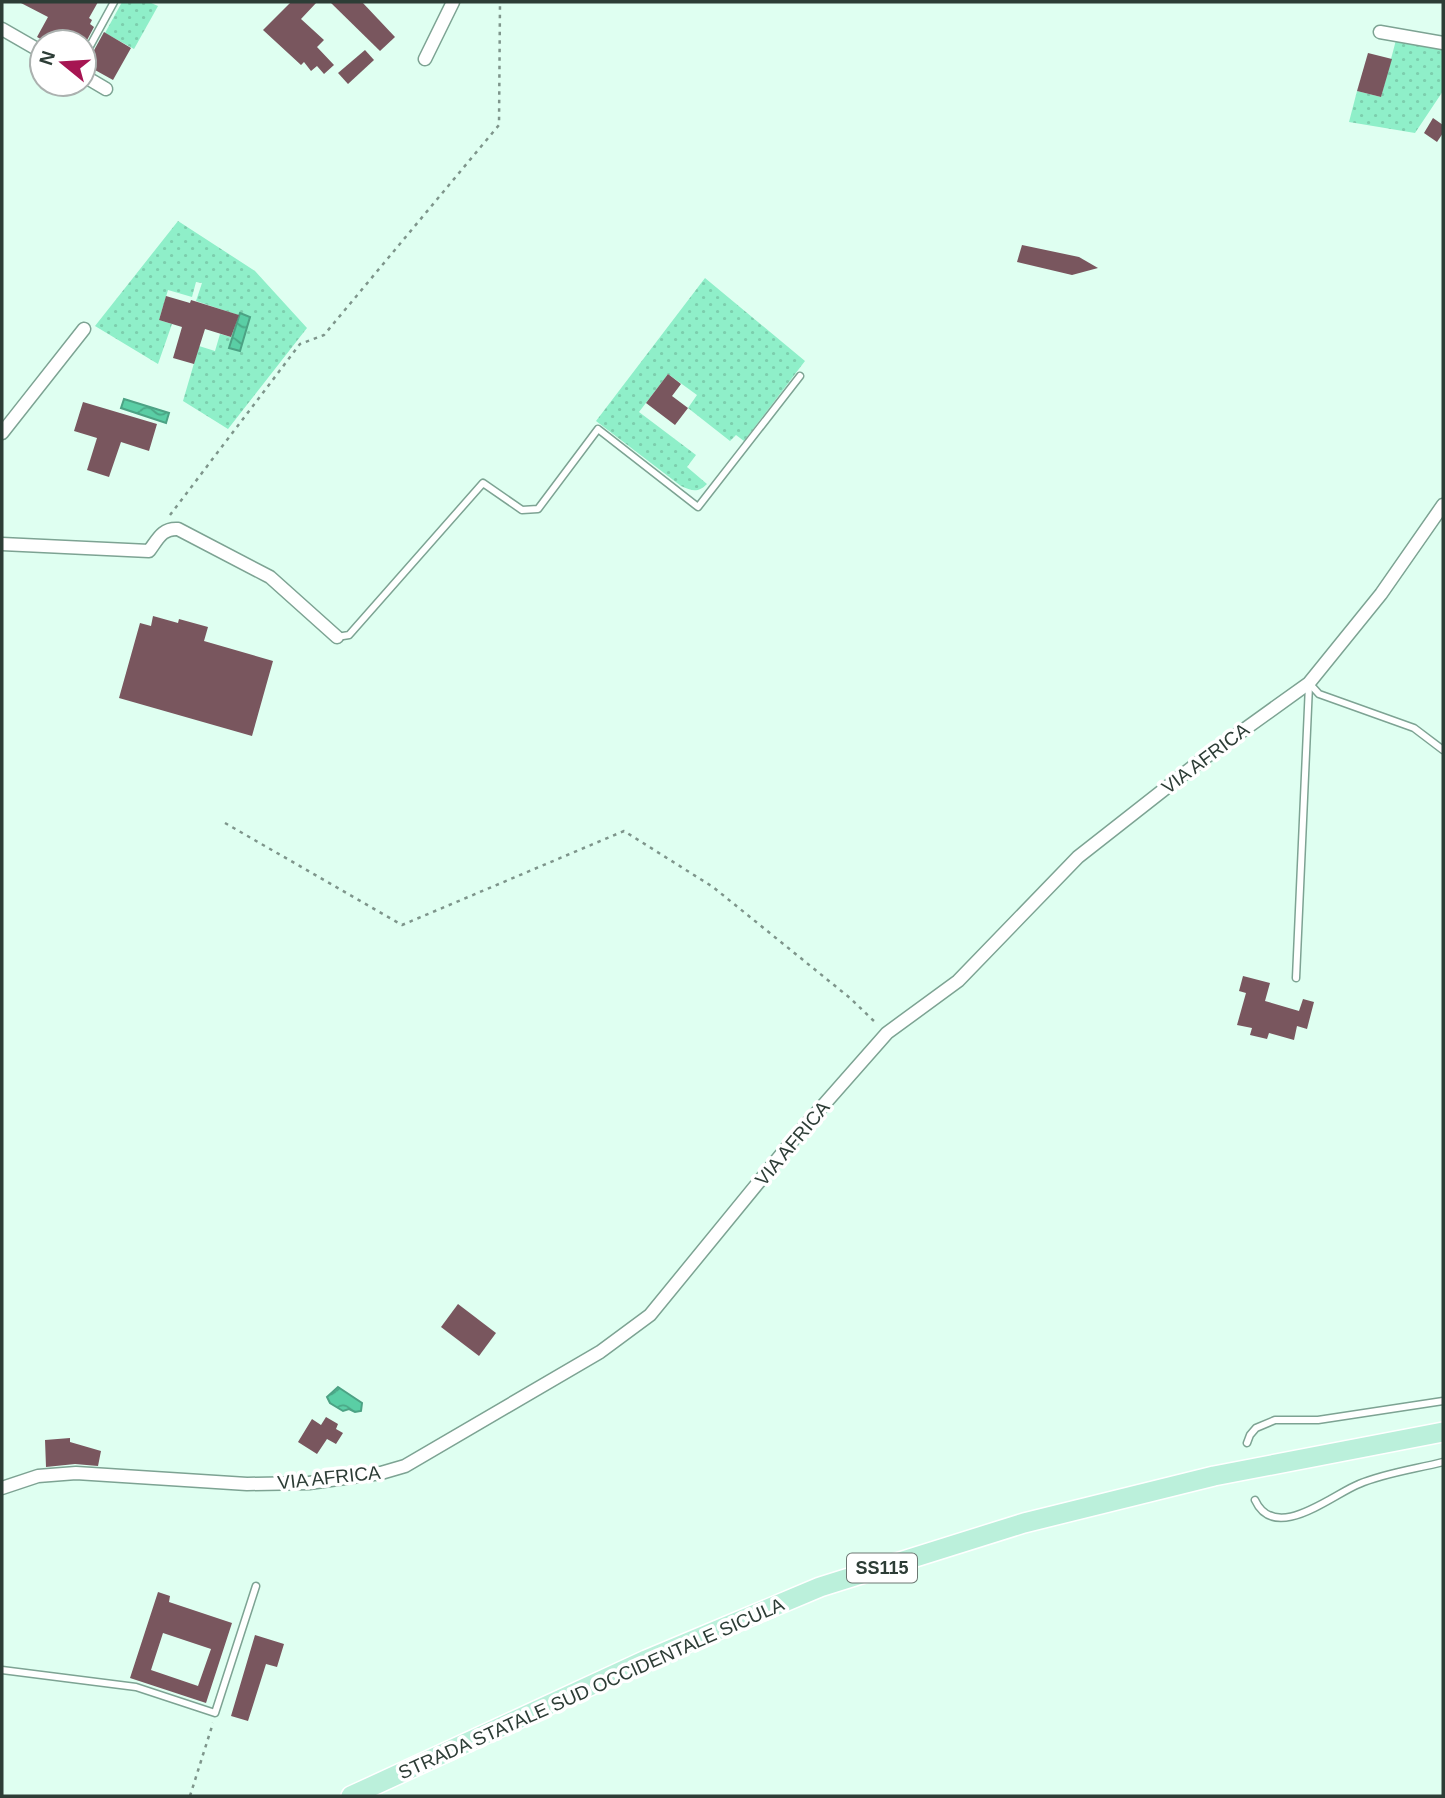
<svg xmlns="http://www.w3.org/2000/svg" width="1445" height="1798" viewBox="0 0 1445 1798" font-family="Helvetica,sans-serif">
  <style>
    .grass { fill: url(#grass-dots) }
    .water { fill: url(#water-waves); stroke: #4ca284; stroke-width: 2 }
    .building { fill: #79565e; fill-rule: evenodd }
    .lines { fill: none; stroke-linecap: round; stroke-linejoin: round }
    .service-casing { stroke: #7da393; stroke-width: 9 }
    .minor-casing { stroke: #7da393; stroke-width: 15 }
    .primary-casing { stroke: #fff; stroke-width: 22 }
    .path { stroke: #7e958b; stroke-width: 2.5; stroke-dasharray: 3.5 5; stroke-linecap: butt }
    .service { stroke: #fff; stroke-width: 6 }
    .minor { stroke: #fff; stroke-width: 12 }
    .primary { stroke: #bbf0db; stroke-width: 19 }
    .labels { text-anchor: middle; stroke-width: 7; stroke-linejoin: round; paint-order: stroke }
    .shield { fill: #fff; stroke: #6c7772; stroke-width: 2 }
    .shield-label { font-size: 18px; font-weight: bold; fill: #2d3d36 }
    .street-label { font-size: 19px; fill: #2d3d36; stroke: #fff }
  </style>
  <defs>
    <pattern id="grass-dots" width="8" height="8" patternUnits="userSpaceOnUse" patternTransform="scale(1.75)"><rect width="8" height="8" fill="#8fefc9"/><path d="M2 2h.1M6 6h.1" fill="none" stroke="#7ccead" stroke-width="1.8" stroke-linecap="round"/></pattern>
    <pattern id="water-waves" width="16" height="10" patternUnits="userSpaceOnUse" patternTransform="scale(1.75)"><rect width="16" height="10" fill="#5acea5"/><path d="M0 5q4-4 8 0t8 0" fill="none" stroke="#4ba887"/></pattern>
  </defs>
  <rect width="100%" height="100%" fill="#dffff1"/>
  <g class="grass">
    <polygon points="122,2 149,2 158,6 134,49 105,33"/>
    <polygon points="1396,40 1443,48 1443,91 1415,133 1349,122 1357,91 1381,97"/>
    <polygon points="178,221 255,271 307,328 228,429 183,401 199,346 215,351 220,334 231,337 238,315 196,301 202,283 196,282 192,297 168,290 159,320 172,324 158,364 95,326"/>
    <path d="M 705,278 L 805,361 L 744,441 L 736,435 L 730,441 L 688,408 L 697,395 L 668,374 L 639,412 L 696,455 L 687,467 L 707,484 C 698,493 692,491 681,486 L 596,421 Z"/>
  </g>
  <g class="water">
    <polygon points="240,313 250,317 240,351 229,348"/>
    <polygon points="124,399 169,413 166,423 121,408"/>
    <polygon points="338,1387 362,1403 361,1411 355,1412 349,1409 343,1411 330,1403 327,1397"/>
  </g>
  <g class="building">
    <polygon points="19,2 98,2 89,18 92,20 90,24 94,27 86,42 46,42 37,37 48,17"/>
    <polygon points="291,2 317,2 301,19 324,40 317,47 334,65 324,74 317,66 311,71 304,62 301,65 263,30"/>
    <polygon points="330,2 362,2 395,37 380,51"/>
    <polygon points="104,32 131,48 113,80 86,65"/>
    <polygon points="365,50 374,60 348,84 338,73"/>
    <polygon points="1368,53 1392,59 1381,97 1357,91"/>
    <polygon points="1433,118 1443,125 1443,133 1437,142 1424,133"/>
    <polygon points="1022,245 1079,257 1098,268 1072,275 1017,262"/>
    <polygon points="166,296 190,303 191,300 239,315 231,337 205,329 194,364 173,358 182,327 159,320"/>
    <polygon points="668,374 681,384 672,396 688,408 675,425 646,403"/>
    <polygon points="83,402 157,424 149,451 121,442 109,477 87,470 97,438 74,431"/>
    <polygon points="153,616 178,623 179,619 208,627 204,641 273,661 252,736 119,698 140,623 151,626"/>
    <polygon points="1243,976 1270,983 1265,1001 1299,1011 1303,999 1314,1002 1307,1029 1297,1026 1294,1040 1269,1033 1267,1039 1250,1035 1252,1028 1237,1025 1246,993 1239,991"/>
    <polygon points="458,1304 496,1333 479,1356 441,1327"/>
    <polygon points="326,1417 338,1424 336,1429 343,1433 336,1444 327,1439 317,1454 298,1442 312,1419 321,1425"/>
    <polygon points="70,1438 70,1442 101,1451 98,1466 75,1464 46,1467 45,1440"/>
    <path d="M 158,1592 L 170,1596 L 169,1602 L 232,1623 L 206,1703 L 130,1678 ZM 163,1633 L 211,1649 L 198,1686 L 151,1670 Z"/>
    <polygon points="255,1635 284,1644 277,1667 266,1664 248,1721 231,1716"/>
  </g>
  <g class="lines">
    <g class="service-casing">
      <g id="service">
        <polyline points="84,57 114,2"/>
        <polyline points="337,637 349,635 483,483 522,510 538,509 598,429 698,507 800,376"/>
        <polyline points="1309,683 1319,694 1414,728 1443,750"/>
        <polyline points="1296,978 1309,685"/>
        <polyline points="1247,1443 1250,1435 1256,1428 1275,1420 1318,1420 1443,1401"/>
        <path d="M 1255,1500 C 1275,1544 1333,1494 1359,1484 C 1385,1473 1416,1469 1443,1462"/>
        <polyline points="2,1670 136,1687 215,1713 256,1586"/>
      </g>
    </g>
    <g class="minor-casing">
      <g id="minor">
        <polyline points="2,29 42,52"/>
        <polyline points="1380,32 1443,43"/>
        <polyline points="425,59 453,2"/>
        <polyline points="84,76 106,89"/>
        <polyline points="2,433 84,329"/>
        <path d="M 2,544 L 149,551 C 158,539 162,528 178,529 L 270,577 L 337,637"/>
        <polyline points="2,1488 38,1476 76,1473 247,1484 309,1483 381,1473 405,1466 600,1352 650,1315 798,1134 887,1033 958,981 1078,857 1199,762 1309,683 1381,594 1443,505"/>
      </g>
    </g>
    <g class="primary-casing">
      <polyline id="primary" points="351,1796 646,1660 820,1587 1024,1523 1214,1476 1443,1432"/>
    </g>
    <g class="path">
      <polyline points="170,515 300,344 324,335 499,125 500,2"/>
      <polyline points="225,823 402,925 624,831 713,887 850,998 877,1024"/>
      <polyline points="190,1796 213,1723"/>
    </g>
    <use href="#service" class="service"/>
    <use href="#minor" class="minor"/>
    <use href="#primary" class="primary"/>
  </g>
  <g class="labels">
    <rect class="shield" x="847" y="1553.5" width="70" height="29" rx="5"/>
    <g class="shield-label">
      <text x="882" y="1574">SS115</text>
    </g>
    <g class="street-label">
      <text transform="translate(1205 758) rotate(-37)" y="7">VIA AFRICA</text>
      <text transform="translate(792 1143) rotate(-50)" y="7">VIA AFRICA</text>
      <text transform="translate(329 1477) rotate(-6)" y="7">VIA AFRICA</text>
      <text transform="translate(591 1688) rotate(-24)" y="7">STRADA STATALE SUD OCCIDENTALE SICULA</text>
    </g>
  </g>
  <rect width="1445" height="1798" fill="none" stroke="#2d3d36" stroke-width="7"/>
  <g transform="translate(63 63) rotate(288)"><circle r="33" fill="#ffffff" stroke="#abb1af" stroke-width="2"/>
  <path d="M0-5L12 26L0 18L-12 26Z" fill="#a61552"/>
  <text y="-10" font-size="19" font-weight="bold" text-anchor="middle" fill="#2d3d36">N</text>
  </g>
</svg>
